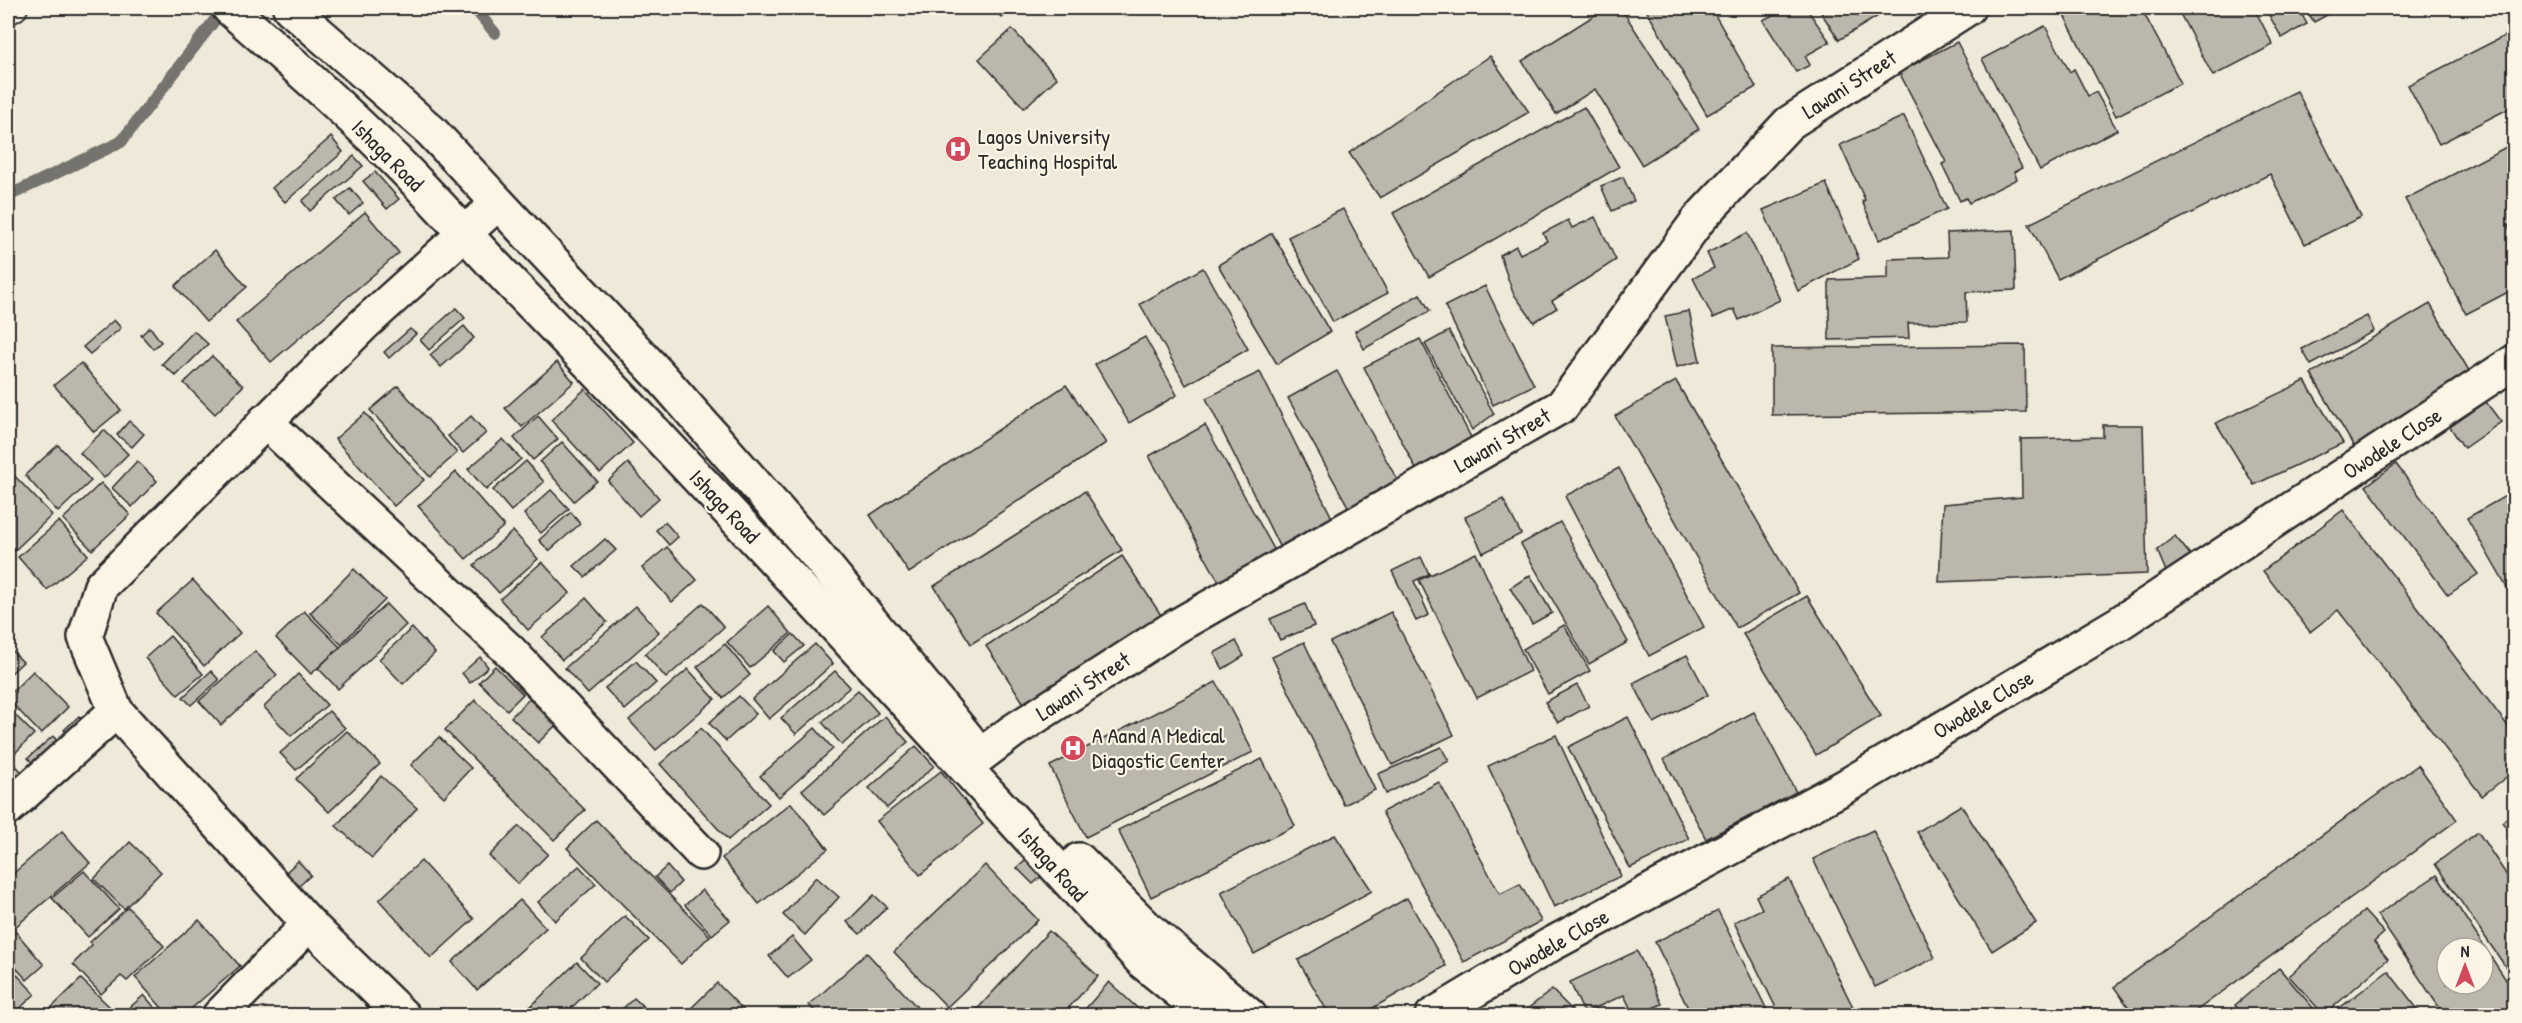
<svg xmlns="http://www.w3.org/2000/svg" width="2522" height="1023" viewBox="0 0 2522 1023" font-family="'Patrick Hand',sans-serif">
  <style>
    .lines { fill: none; stroke-linecap: round; stroke-linejoin: round }
    .stream { stroke: #75736d; stroke-width: 12 }
    .building { fill: #bcb7ac; stroke: #2b2b2b; stroke-width: 1.5; fill-rule: evenodd }
    .service-casing { stroke: #2b2b2b; stroke-width: 28 }
    .minor-casing { stroke: #2b2b2b; stroke-width: 38 }
    .secondary-casing { stroke: #2b2b2b; stroke-width: 38 }
    .service { stroke: #fcf5e5; stroke-width: 24 }
    .minor { stroke: #fcf5e5; stroke-width: 33 }
    .secondary { stroke: #fcf5e5; stroke-width: 33 }
    .labels { text-anchor: middle; stroke-width: 4.5; stroke-linejoin: round; paint-order: stroke }
    .street-label { font-size: 22px; fill: #2b2b2b; stroke: #fcf5e5 }
    .poi-label { font-size: 22px; fill: #2b2b2b; stroke: #fcf5e5; text-anchor: start }
  </style>
  <rect width="100%" height="100%" fill="#efe9da"/>
  <filter id="ink" filterUnits="userSpaceOnUse"><feTurbulence type="fractalNoise" baseFrequency=".0167" numOctaves="2"/><feDisplacementMap in="SourceGraphic" scale="12" xChannelSelector="R" yChannelSelector="G"/><feConvolveMatrix kernelMatrix="1 2 1 2 8 2 1 2 1" color-interpolation-filters="sRGB"/></filter>
  <g filter="url(#ink)">
    <g class="lines">
      <g class="stream">
        <polyline points="474,8 495,33"/>
        <polyline points="8,196 121,142 224,8"/>
      </g>
    </g>
    <g class="building">
      <polygon points="993,8 1013,8 1002,18"/>
      <polygon points="1606,8 1621,8 1699,129 1642,165 1595,89 1556,114 1522,61"/>
      <polygon points="1645,8 1711,8 1756,87 1707,115"/>
      <polygon points="1786,8 1806,8 1830,42 1805,56 1810,65 1796,72 1763,20"/>
      <polygon points="1818,8 1891,8 1839,40"/>
      <polygon points="2074,8 2141,8 2181,83 2116,116 2063,13"/>
      <polygon points="2177,8 2254,8 2273,45 2213,76"/>
      <polygon points="2265,8 2298,8 2307,24 2282,38"/>
      <polygon points="2305,8 2340,8 2314,22"/>
      <polygon points="2045,26 2070,72 2074,69 2088,96 2096,92 2117,130 2040,170 1982,59"/>
      <polygon points="1012,29 1057,78 1024,108 979,59"/>
      <polygon points="2514,31 2514,106 2439,144 2408,85"/>
      <polygon points="1957,42 2022,168 2014,172 2017,179 1969,203 1966,198 1960,201 1942,164 1946,162 1899,72"/>
      <polygon points="1490,56 1529,112 1380,198 1349,153"/>
      <polygon points="2297,91 2361,217 2305,244 2270,174 2058,279 2029,224"/>
      <polygon points="1584,107 1619,167 1429,277 1393,213"/>
      <polygon points="1904,116 1947,209 1879,240 1862,201 1865,200 1840,145"/>
      <polygon points="331,137 343,152 285,202 272,188"/>
      <polygon points="2514,143 2514,222 2508,226 2514,238 2514,289 2466,314 2405,199"/>
      <polygon points="354,156 363,166 310,211 302,201"/>
      <polygon points="375,172 399,199 387,209 363,181"/>
      <polygon points="1623,177 1634,201 1612,211 1601,186"/>
      <polygon points="1826,183 1859,259 1798,291 1763,210"/>
      <polygon points="350,188 363,203 349,215 336,200"/>
      <polygon points="1343,209 1388,293 1333,322 1288,237"/>
      <polygon points="365,212 399,253 271,362 236,322"/>
      <polygon points="1595,217 1616,260 1552,301 1557,308 1534,322 1513,293 1500,255 1516,246 1520,254 1547,241 1543,233 1568,220 1572,228"/>
      <polygon points="2014,230 2016,290 1966,292 1967,322 1908,323 1909,338 1829,340 1829,280 1888,278 1888,259 1948,257 1947,233"/>
      <polygon points="1272,233 1330,332 1277,364 1218,265"/>
      <polygon points="1747,233 1780,300 1739,320 1734,309 1713,318 1693,278 1714,268 1707,253"/>
      <polygon points="215,250 247,287 206,322 175,286"/>
      <polygon points="1203,268 1248,349 1186,385 1140,304"/>
      <polygon points="1485,286 1534,385 1493,405 1445,306"/>
      <polygon points="1420,294 1430,311 1364,349 1355,331"/>
      <polygon points="2430,304 2475,381 2356,450 2311,374"/>
      <polygon points="456,308 465,318 429,350 420,340"/>
      <polygon points="1689,311 1700,361 1677,367 1665,316"/>
      <polygon points="2367,316 2374,331 2311,365 2302,349"/>
      <polygon points="114,320 121,328 90,354 83,347"/>
      <polygon points="464,326 474,338 441,367 430,355"/>
      <polygon points="150,327 161,342 153,349 141,335"/>
      <polygon points="410,329 416,334 389,358 384,352"/>
      <polygon points="194,331 208,344 176,376 162,364"/>
      <polygon points="1449,331 1494,414 1472,430 1425,344"/>
      <polygon points="1145,337 1177,395 1129,423 1095,364"/>
      <polygon points="1420,339 1476,447 1420,477 1364,367"/>
      <polygon points="2025,345 2026,412 1772,415 1772,348"/>
      <polygon points="212,356 243,386 215,414 184,383"/>
      <polygon points="557,362 574,382 522,427 505,408"/>
      <polygon points="81,363 121,410 94,432 54,385"/>
      <polygon points="1337,371 1404,492 1355,519 1288,398"/>
      <polygon points="1260,372 1339,532 1285,558 1206,398"/>
      <polygon points="1676,381 1799,593 1737,628 1615,416"/>
      <polygon points="2305,381 2343,443 2254,485 2216,423"/>
      <polygon points="1066,385 1106,443 909,573 870,515"/>
      <polygon points="398,386 457,453 430,477 370,410"/>
      <polygon points="585,389 633,443 600,473 551,420"/>
      <polygon points="2486,402 2501,422 2464,448 2450,427"/>
      <polygon points="365,413 424,480 394,506 335,439"/>
      <polygon points="471,416 486,433 463,453 448,436"/>
      <polygon points="538,416 558,439 533,460 514,438"/>
      <polygon points="129,421 144,434 132,447 117,435"/>
      <polygon points="1205,425 1275,551 1219,582 1149,456"/>
      <polygon points="2103,425 2143,425 2147,574 1939,582 1943,504 2022,497 2021,439 2103,437"/>
      <polygon points="104,430 128,454 104,478 80,453"/>
      <polygon points="503,439 521,459 486,490 468,469"/>
      <polygon points="562,442 597,481 574,501 540,462"/>
      <polygon points="58,445 91,481 58,512 25,475"/>
      <polygon points="137,461 157,481 132,507 112,488"/>
      <polygon points="526,461 544,482 511,511 493,490"/>
      <polygon points="628,463 659,498 639,516 608,481"/>
      <polygon points="2396,464 2478,574 2448,595 2366,486"/>
      <polygon points="1619,468 1704,627 1649,656 1565,496"/>
      <polygon points="8,469 52,515 13,552 8,546"/>
      <polygon points="456,472 504,526 466,559 418,506"/>
      <polygon points="101,483 130,515 92,550 63,519"/>
      <polygon points="551,490 569,509 541,533 524,514"/>
      <polygon points="1085,491 1122,550 971,644 934,586"/>
      <polygon points="2514,491 2514,600 2467,518"/>
      <polygon points="1503,499 1521,534 1483,553 1465,517"/>
      <polygon points="2343,510 2514,734 2514,771 2482,796 2338,610 2310,632 2263,571"/>
      <polygon points="571,512 580,524 549,551 539,540"/>
      <polygon points="59,521 88,555 47,590 18,557"/>
      <polygon points="665,522 678,537 669,545 656,530"/>
      <polygon points="1560,522 1628,642 1589,664 1521,544"/>
      <polygon points="513,531 538,559 499,593 474,565"/>
      <polygon points="2175,536 2192,557 2168,576 2157,550"/>
      <polygon points="605,539 616,550 585,577 574,566"/>
      <polygon points="667,547 697,580 672,602 642,568"/>
      <polygon points="1476,553 1530,671 1477,698 1419,580"/>
      <polygon points="1122,556 1163,618 1027,708 986,646"/>
      <polygon points="1421,557 1429,574 1414,581 1429,615 1416,621 1392,571"/>
      <polygon points="542,562 570,593 528,630 500,599"/>
      <polygon points="354,569 385,600 341,644 310,613"/>
      <polygon points="1530,575 1552,613 1532,624 1510,588"/>
      <polygon points="193,580 240,633 204,666 156,613"/>
      <polygon points="1807,596 1881,716 1816,755 1743,634"/>
      <polygon points="586,598 607,622 562,660 542,637"/>
      <polygon points="703,603 724,627 666,678 645,654"/>
      <polygon points="386,604 406,625 338,689 318,668"/>
      <polygon points="1305,604 1314,626 1280,640 1270,619"/>
      <polygon points="636,606 659,632 588,694 565,668"/>
      <polygon points="768,606 791,633 750,668 727,642"/>
      <polygon points="304,611 340,647 311,674 276,638"/>
      <polygon points="1391,612 1454,735 1392,765 1330,642"/>
      <polygon points="1564,625 1590,671 1548,694 1523,649"/>
      <polygon points="412,628 435,653 403,684 379,659"/>
      <polygon points="793,634 804,646 784,662 774,651"/>
      <polygon points="170,636 203,674 178,695 145,658"/>
      <polygon points="1236,641 1244,656 1223,669 1214,653"/>
      <polygon points="1304,642 1375,790 1344,805 1272,657"/>
      <polygon points="725,644 750,675 723,698 697,667"/>
      <polygon points="815,644 833,664 769,719 752,699"/>
      <polygon points="8,647 23,662 8,676"/>
      <polygon points="255,651 277,675 221,725 199,701"/>
      <polygon points="1687,655 1708,695 1654,723 1633,683"/>
      <polygon points="480,657 488,667 470,683 462,673"/>
      <polygon points="636,661 656,683 625,710 605,688"/>
      <polygon points="495,666 523,694 507,710 479,682"/>
      <polygon points="688,669 715,699 656,750 629,720"/>
      <polygon points="33,671 68,707 41,734 8,699 8,696"/>
      <polygon points="211,671 219,680 191,705 183,697"/>
      <polygon points="835,671 850,687 796,734 781,718"/>
      <polygon points="298,674 327,705 291,736 264,707"/>
      <polygon points="1216,682 1253,752 1086,837 1050,766"/>
      <polygon points="1577,685 1589,706 1558,723 1545,702"/>
      <polygon points="858,690 878,713 842,745 822,722"/>
      <polygon points="739,696 756,714 726,741 709,723"/>
      <polygon points="529,699 556,725 538,743 511,717"/>
      <polygon points="475,700 585,810 554,840 445,730"/>
      <polygon points="8,708 34,734 11,757 8,753"/>
      <polygon points="329,711 345,728 296,770 280,753"/>
      <polygon points="1754,712 1796,792 1706,839 1664,759"/>
      <polygon points="79,716 92,730 77,744 64,730"/>
      <polygon points="885,716 908,742 824,815 802,790"/>
      <polygon points="1628,717 1689,839 1630,868 1568,747"/>
      <polygon points="701,728 769,804 728,840 660,764"/>
      <polygon points="815,728 833,749 779,797 760,776"/>
      <polygon points="347,731 380,764 329,812 296,779"/>
      <polygon points="1556,735 1621,876 1554,907 1488,766"/>
      <polygon points="53,736 67,753 43,774 28,758"/>
      <polygon points="439,737 471,768 444,797 411,765"/>
      <polygon points="916,746 934,766 887,808 869,788"/>
      <polygon points="1441,747 1449,761 1386,794 1378,774"/>
      <polygon points="8,757 31,782 8,804"/>
      <polygon points="1262,759 1295,826 1151,897 1118,830"/>
      <polygon points="2418,765 2457,820 2189,1016 2135,1016 2114,987"/>
      <polygon points="941,771 983,824 920,875 877,821"/>
      <polygon points="381,776 417,808 372,858 336,826"/>
      <polygon points="1439,782 1500,894 1520,884 1541,921 1464,962 1382,812"/>
      <polygon points="791,803 828,849 759,904 722,858"/>
      <polygon points="1961,805 2036,923 1992,951 1917,832"/>
      <polygon points="2514,811 2514,837 2502,822"/>
      <polygon points="596,820 710,936 681,964 567,848"/>
      <polygon points="519,826 548,854 518,884 489,856"/>
      <polygon points="1873,830 1935,958 1875,987 1813,859"/>
      <polygon points="62,831 90,863 8,933 8,878"/>
      <polygon points="2478,832 2514,886 2514,979 2435,864"/>
      <polygon points="1335,835 1372,891 1254,954 1221,892"/>
      <polygon points="130,842 161,872 124,909 94,879"/>
      <polygon points="1038,850 1053,866 1033,884 1017,868"/>
      <polygon points="298,861 311,875 298,887 285,873"/>
      <polygon points="421,861 474,919 431,958 379,900"/>
      <polygon points="985,865 1038,920 947,1007 894,952"/>
      <polygon points="579,866 596,884 555,921 538,902"/>
      <polygon points="667,866 681,882 670,893 655,877"/>
      <polygon points="84,871 119,909 88,937 52,898"/>
      <path d="M 2437,875 L 2514,992 L 2514,1004 L 2498,1016 L 2445,1016 L 2377,915 ZM 2447,948 L 2483,948 L 2483,984 L 2447,984 Z"/>
      <polygon points="816,877 839,897 805,935 783,915"/>
      <polygon points="1789,879 1857,1015 1780,1016 1734,922 1762,909 1756,896"/>
      <polygon points="702,890 730,920 712,935 685,905"/>
      <polygon points="874,895 887,907 860,934 847,922"/>
      <polygon points="1407,898 1446,966 1359,1016 1330,1016 1298,960"/>
      <polygon points="520,900 546,928 477,990 452,962"/>
      <polygon points="128,907 164,946 127,981 121,976 101,994 73,964 92,945 90,942"/>
      <polygon points="1718,911 1770,1016 1692,1016 1655,942"/>
      <polygon points="2364,911 2384,933 2374,942 2388,959 2324,1015 2289,976"/>
      <polygon points="625,916 649,940 604,982 581,958"/>
      <polygon points="199,920 240,966 183,1016 169,1016 135,977"/>
      <polygon points="15,931 44,965 27,980 8,959 8,938"/>
      <polygon points="1049,931 1098,976 1061,1016 971,1016"/>
      <polygon points="792,937 811,960 788,978 769,956"/>
      <polygon points="1637,951 1662,1004 1634,1016 1624,995 1584,1013 1570,982"/>
      <polygon points="867,953 925,1016 815,1016 817,1014 809,1005"/>
      <polygon points="577,962 597,983 563,1016 535,1016 528,1009"/>
      <polygon points="8,965 35,994 12,1016 8,1016"/>
      <polygon points="2279,968 2320,1016 2243,1016 2235,1005"/>
      <polygon points="2388,971 2423,1016 2329,1016"/>
      <polygon points="81,979 116,1013 113,1016 55,1016 49,1010"/>
      <polygon points="1109,982 1146,1016 1079,1016"/>
      <polygon points="717,983 749,1016 683,1016"/>
      <polygon points="1552,990 1572,1010 1570,1016 1518,1016"/>
      <polygon points="144,995 162,1016 120,1016"/>
      <polygon points="634,998 650,1013 647,1016 615,1016"/>
    </g>
    <g class="lines">
      <g class="service-casing">
        <polyline id="service" points="8,12 15,8"/>
      </g>
      <g class="minor-casing">
        <g id="minor">
          <polyline points="265,421 510,651 701,853"/>
          <polyline points="981,755 1013,731 1175,627 1562,406 1699,219 1789,123 1968,8"/>
          <polyline points="8,808 116,711"/>
          <polyline points="219,1016 309,924"/>
          <polyline points="403,1016 309,924 116,711 85,637 101,586 363,325 498,203"/>
          <polyline points="1432,1016 1550,945 1846,786 2118,624 2514,362"/>
        </g>
      </g>
      <g class="secondary-casing">
        <g id="secondary">
          <path d="M 229,8 C 284,56 339,104 391,156 C 435,199 475,246 519,291 C 733,510 937,738 1144,963 L 1209,1016"/>
          <polyline points="290,8 431,131 662,378 815,553 967,738"/>
          <polyline points="1079,860 1146,927 1250,1016"/>
        </g>
      </g>
      <use href="#service" class="service"/>
      <use href="#minor" class="minor"/>
      <use href="#secondary" class="secondary"/>
    </g>
  </g>
  <defs>
    <g id="hospital-disc" transform="scale(1.35)"><circle r="9.5" fill="#d1495b" stroke="#fcf5e5"/><path d="M-5-5h3v3.5h4V-5h3V5h-3V1.5h-4V5h-3Z" fill="#fff"/></g>
  </defs>
  <g fill-rule="evenodd">
    <use href="#hospital-disc" x="958" y="149"/>
    <use href="#hospital-disc" x="1073" y="748"/>
  </g>
  <g class="labels">
    <g class="street-label">
      <text transform="translate(1849 84) rotate(-33)" y="8">Lawani Street</text>
      <text transform="translate(388 155) rotate(45)" y="8">Ishaga Road</text>
      <text transform="translate(1502 440) rotate(-30)" y="8">Lawani Street</text>
      <text transform="translate(2392 443) rotate(-33)" y="8">Owodele Close</text>
      <text transform="translate(725 506) rotate(47)" y="8">Ishaga Road</text>
      <text transform="translate(1083 686) rotate(-33)" y="8">Lawani Street</text>
      <text transform="translate(1983 704) rotate(-31)" y="8">Owodele Close</text>
      <text transform="translate(1053 864) rotate(48)" y="8">Ishaga Road</text>
      <text transform="translate(1558 942) rotate(-30)" y="8">Owodele Close</text>
    </g>
    <g class="poi-label">
      <text x="978" y="144">Lagos University<tspan x="978" dy="25">Teaching Hospital</tspan></text>
      <text x="1092" y="743">A Aand A Medical<tspan x="1092" dy="25">Diagostic Center</tspan></text>
    </g>
  </g>
  <rect width="2522" height="1023" fill="none" stroke="#fcf5e5" stroke-width="30"/>
  <rect x="15" y="15" width="2492" height="993" fill="none" stroke="#2b2b2b" stroke-width="2" filter="url(#ink)"/>
  <g transform="translate(2465 966)"><circle r="28" fill="#fcf5e5" stroke="#a8a49b" stroke-width="1.5"/>
  <path d="M0-4.5L10 22L0 15L-10 22Z" fill="#d1495b"/>
  <text y="-9" font-size="16" font-weight="bold" text-anchor="middle" fill="#2b2b2b">N</text>
  </g>
</svg>
